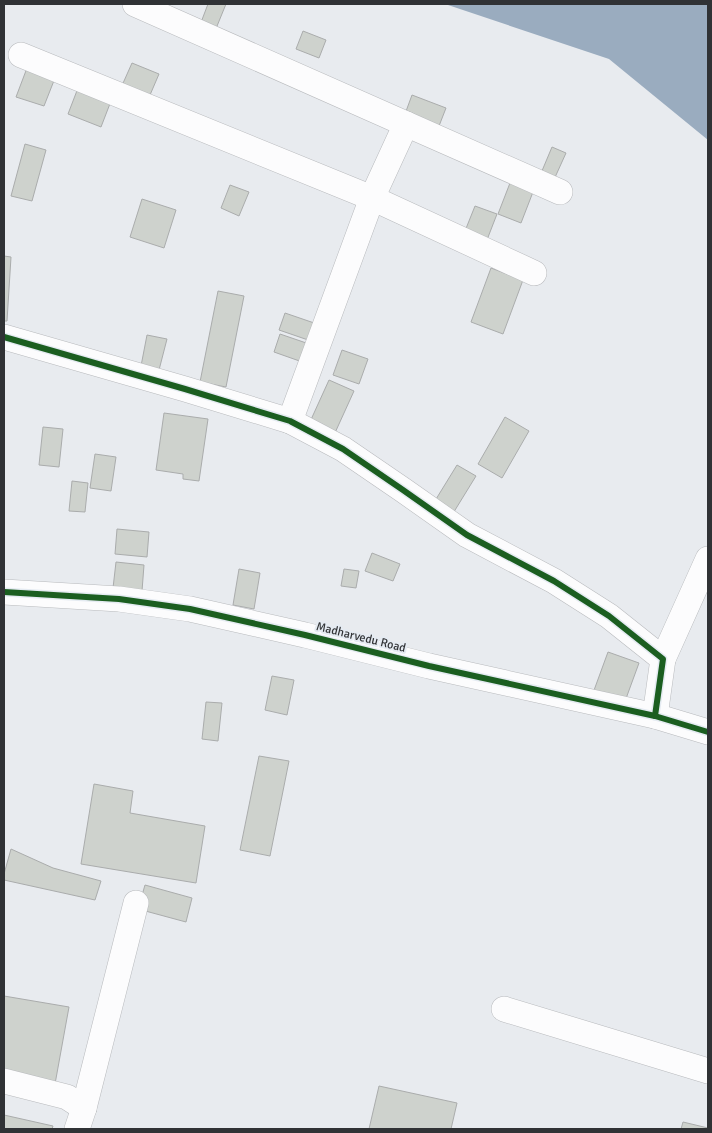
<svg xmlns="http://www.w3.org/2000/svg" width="712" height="1133" viewBox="0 0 712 1133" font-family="Signika,sans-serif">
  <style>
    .water { fill: #9aacbf }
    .building { fill: #ced2cd; stroke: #aaacac }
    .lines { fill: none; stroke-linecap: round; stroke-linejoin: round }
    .minor-casing { stroke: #b8babd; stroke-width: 26 }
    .minor { stroke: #fcfcfd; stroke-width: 25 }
    .cycleway-casing { stroke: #e5ebf2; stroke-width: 9 }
    .cycleway { stroke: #1b5e20; stroke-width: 6 }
    .labels { text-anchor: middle; stroke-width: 4; stroke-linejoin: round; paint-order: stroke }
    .street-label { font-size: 12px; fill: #303235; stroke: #e5ebf2 }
  </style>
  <rect width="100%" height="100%" fill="#e8ebef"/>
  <polygon class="water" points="445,4 708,4 708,140 609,59"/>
  <g class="building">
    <polygon points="208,4 226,4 215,31 200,25"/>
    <polygon points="303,31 326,40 319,58 296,49"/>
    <polygon points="132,63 159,74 147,102 120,90"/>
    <polygon points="27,68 55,78 44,106 16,97"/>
    <polygon points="78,88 111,101 101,127 68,114"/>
    <polygon points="412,95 446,108 439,126 405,114"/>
    <polygon points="25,144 46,150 32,201 11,196"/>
    <polygon points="552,147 566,153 552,184 539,178"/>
    <polygon points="510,183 533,192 521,223 498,214"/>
    <polygon points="230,185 249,192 239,216 221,208"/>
    <polygon points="142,199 176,210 164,248 130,237"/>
    <polygon points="475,206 497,214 485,245 463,236"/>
    <polygon points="4,256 11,257 7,321 4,321"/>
    <polygon points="491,268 523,280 503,334 471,322"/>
    <polygon points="218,291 244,296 226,387 200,382"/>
    <polygon points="285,313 320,325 314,342 279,330"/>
    <polygon points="280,334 315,346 308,364 274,352"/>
    <polygon points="147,335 167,339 159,370 141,366"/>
    <polygon points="342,350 368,359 359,384 333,375"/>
    <polygon points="329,380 354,391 334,435 309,424"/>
    <polygon points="164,413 208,419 199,481 183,479 183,474 156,470"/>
    <polygon points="505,417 529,431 502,478 478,464"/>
    <polygon points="43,427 63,429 59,467 39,465"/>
    <polygon points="95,454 116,457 111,491 90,488"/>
    <polygon points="457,465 476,476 452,515 433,504"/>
    <polygon points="72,481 88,483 85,512 69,511"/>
    <polygon points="117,529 149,532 147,557 115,554"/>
    <polygon points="372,553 400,564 393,581 365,571"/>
    <polygon points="116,562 144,565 142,591 113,588"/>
    <polygon points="239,569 260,573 254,609 233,605"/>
    <polygon points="344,569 359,571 356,588 341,586"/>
    <polygon points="608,652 639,663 624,704 593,693"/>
    <polygon points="272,676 294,680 287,715 265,710"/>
    <polygon points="206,702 222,703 218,741 202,739"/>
    <polygon points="259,756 289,761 270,856 240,850"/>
    <polygon points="94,784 133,791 130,813 205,826 196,883 81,864"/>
    <polygon points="11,849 53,868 101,881 95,900 4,880 4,874"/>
    <polygon points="145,885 192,898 186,922 138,909"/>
    <polygon points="4,996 69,1007 55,1084 4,1075"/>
    <polygon points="379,1086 457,1103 451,1129 369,1129"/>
    <polygon points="4,1115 53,1126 52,1129 4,1129"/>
    <polygon points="683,1122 708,1128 708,1129 681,1129"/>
  </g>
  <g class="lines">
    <g class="minor-casing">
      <g id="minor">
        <polyline points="135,4 406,124"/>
        <polyline points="21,55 372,198 534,273"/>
        <polyline points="4,337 185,389 290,421 343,449 403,490 467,535 554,581 609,616 663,659 655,716"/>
        <polyline points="290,421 372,198 406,124 560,192"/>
        <polyline points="4,592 119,599 190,609 305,635 429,666 655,716 708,732"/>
        <polyline points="663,659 708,559"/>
        <polyline points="504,1009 708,1071"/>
        <polyline points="4,1081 67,1097 84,1108"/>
        <polyline points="77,1129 84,1108 136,903"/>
      </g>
    </g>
    <use href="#minor" class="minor"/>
    <g class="cycleway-casing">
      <g id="cycleway">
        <polyline points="4,337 185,389 290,421 343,449 403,490 467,535 554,581 609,616 663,659 655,716"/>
        <polyline points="4,592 119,599 190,609 305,635 429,666 655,716 708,732"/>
      </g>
    </g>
    <use href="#cycleway" class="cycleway"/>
  </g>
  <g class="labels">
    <g class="street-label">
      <text transform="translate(361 637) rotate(14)" y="4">Madharvedu Road</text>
    </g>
  </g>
  <rect width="712" height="1133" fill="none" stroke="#303235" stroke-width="10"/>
</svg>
